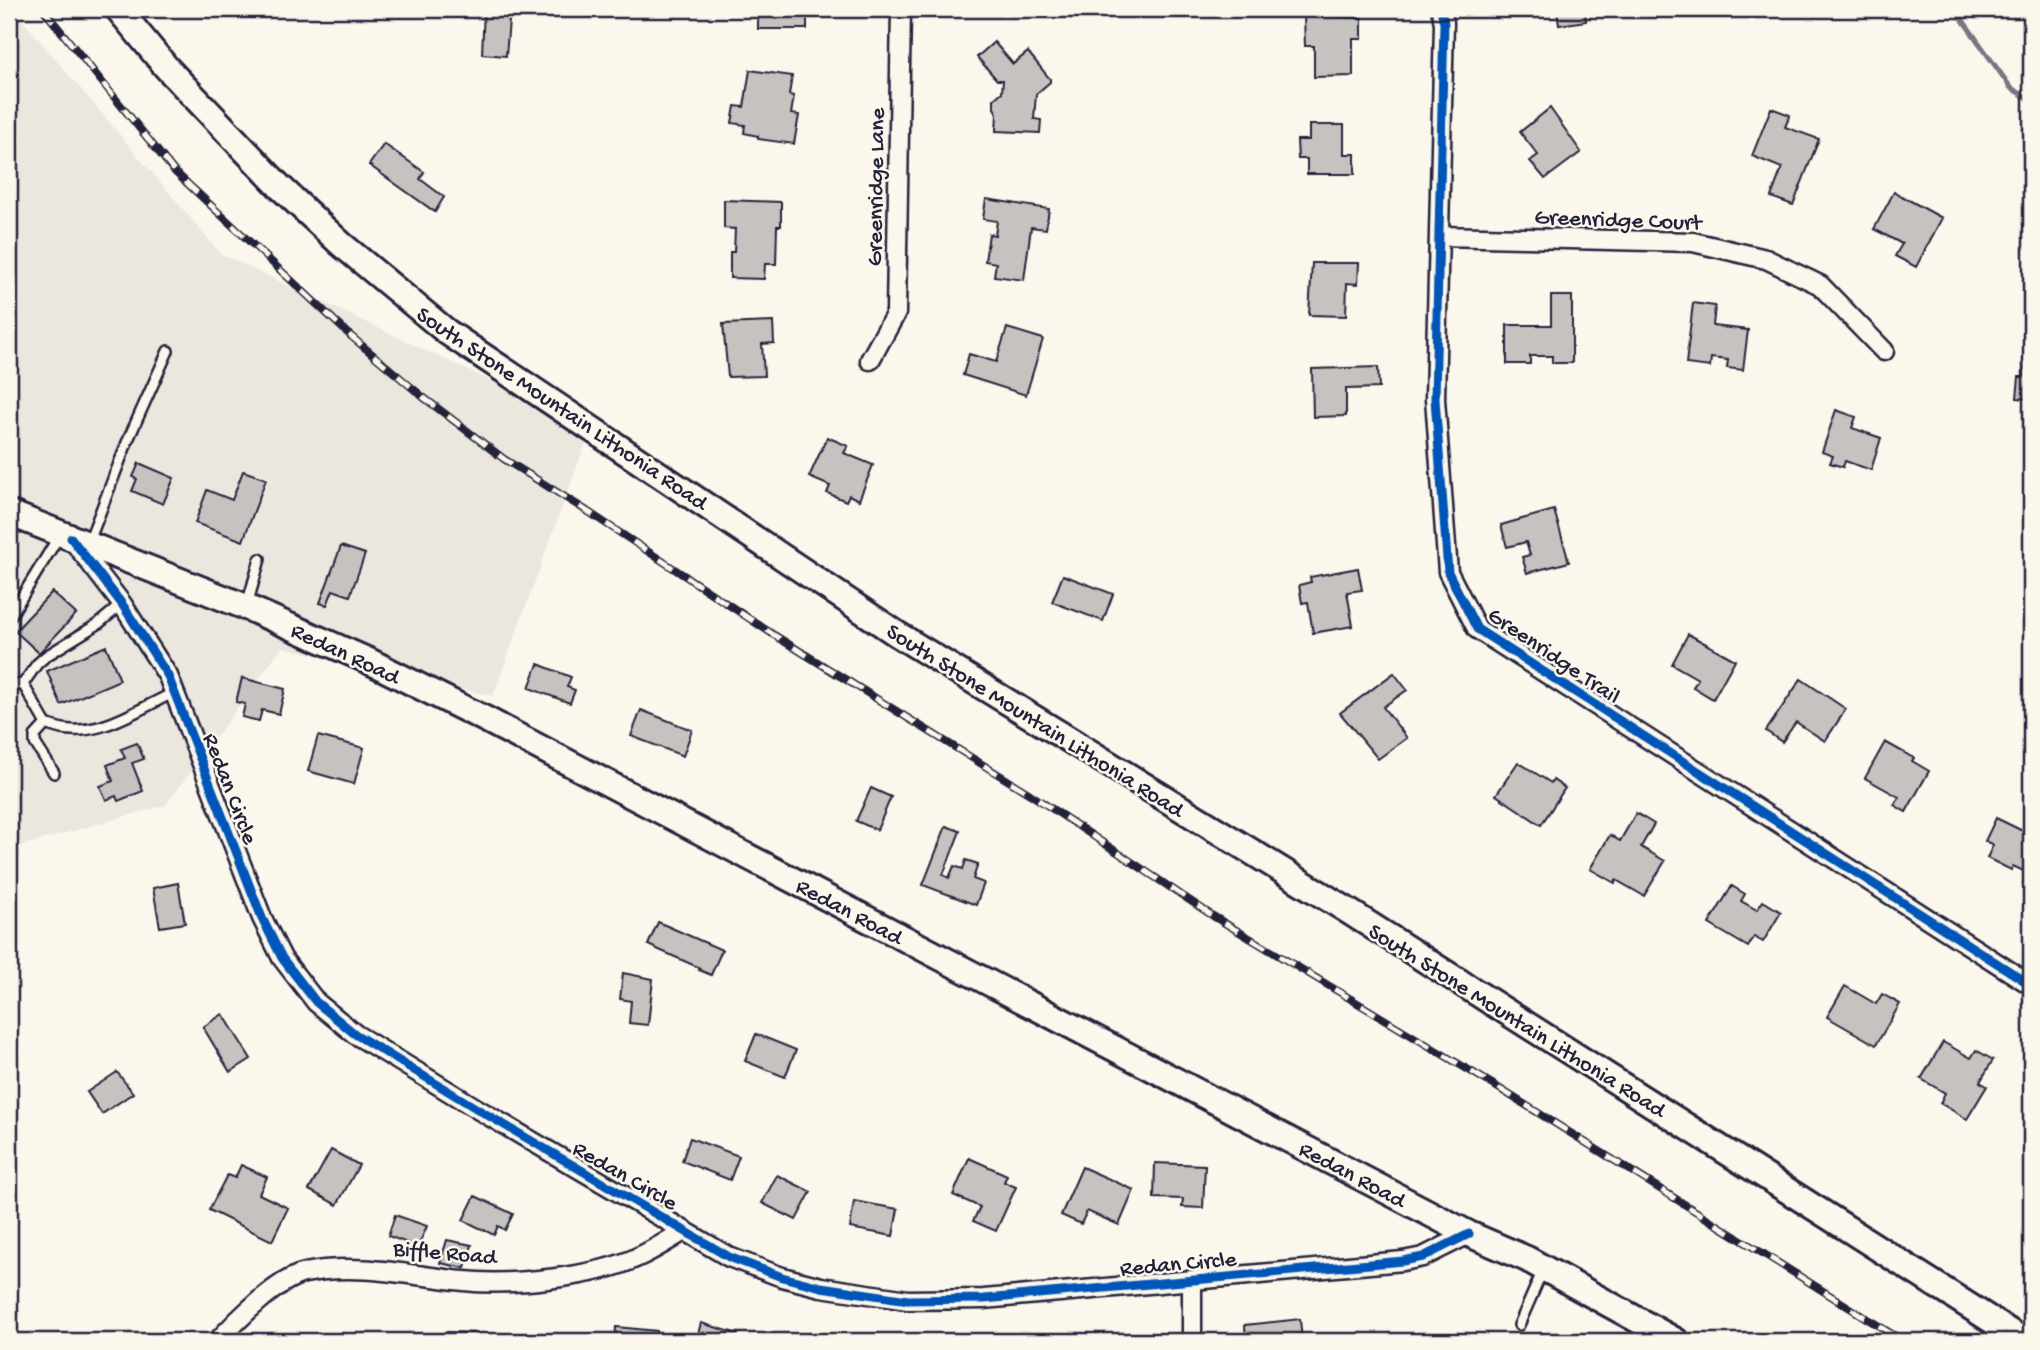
<svg xmlns="http://www.w3.org/2000/svg" width="2040" height="1350" viewBox="0 0 2040 1350" font-family="'Gochi Hand',sans-serif">
  <style>
    .built { fill: #ebe7df }
    .lines { fill: none; stroke-linecap: round; stroke-linejoin: round }
    .stream { stroke: #787681; stroke-width: 5 }
    .building { fill: #c6c2c0; stroke: #22223b; stroke-width: 2 }
    .service-casing { stroke: #22223b; stroke-width: 14 }
    .minor-casing { stroke: #22223b; stroke-width: 23 }
    .secondary-casing { stroke: #22223b; stroke-width: 30 }
    .service { stroke: #fbf7ec; stroke-width: 9 }
    .minor { stroke: #fbf7ec; stroke-width: 18 }
    .secondary { stroke: #fbf7ec; stroke-width: 24 }
    .rail-casing { stroke: #22223b; stroke-width: 8 }
    .rail { stroke: #fbf7ec; stroke-width: 5; stroke-dasharray: 16; stroke-linecap: butt }
    .cycleway-casing { stroke: #fbf7ec; stroke-width: 13 }
    .cycleway { stroke: #0057b8; stroke-width: 9 }
    .labels { text-anchor: middle; stroke-width: 5; stroke-linejoin: round; paint-order: stroke }
    .street-label { font-size: 23px; fill: #22223b; stroke: #fbf7ec }
  </style>
  <rect width="100%" height="100%" fill="#fbf7ec"/>
  <filter id="ink" filterUnits="userSpaceOnUse"><feTurbulence type="fractalNoise" baseFrequency=".0143" numOctaves="2"/><feDisplacementMap in="SourceGraphic" scale="14" xChannelSelector="R" yChannelSelector="G"/><feConvolveMatrix kernelMatrix="1 2 1 2 8 2 1 2 1" color-interpolation-filters="sRGB"/></filter>
  <g filter="url(#ink)">
    <polygon class="built" points="9,9 13,9 221,254 591,428 493,696 282,647 166,805 9,849"/>
    <g class="lines">
      <polyline class="stream" points="1955,9 2011,88 2031,100"/>
    </g>
    <g class="building">
      <polygon points="484,9 510,9 506,56 482,54"/>
      <polygon points="758,9 801,9 801,13 807,13 807,29 758,29"/>
      <polygon points="1549,9 1585,9 1586,21 1559,25 1557,10 1549,11"/>
      <polygon points="1304,15 1362,18 1362,39 1353,39 1353,76 1314,77 1314,46 1305,46"/>
      <polygon points="994,42 1013,64 1028,52 1050,79 1050,82 1036,94 1034,119 1041,120 1040,133 996,131 997,113 994,108 994,99 1002,92 1003,80 997,80 977,57"/>
      <polygon points="750,70 792,76 789,95 794,96 791,114 799,115 794,144 758,139 758,136 744,133 745,125 732,123 735,106 744,107"/>
      <polygon points="1550,108 1581,152 1545,179 1530,161 1538,155 1520,132"/>
      <polygon points="1771,108 1790,115 1785,127 1819,139 1793,205 1771,197 1782,168 1752,156"/>
      <polygon points="1309,125 1344,125 1344,154 1355,154 1355,174 1307,174 1307,159 1298,159 1297,140 1309,140"/>
      <polygon points="384,144 424,172 420,179 444,197 435,212 369,165"/>
      <polygon points="1894,192 1942,218 1916,267 1895,256 1902,244 1874,229"/>
      <polygon points="986,199 1049,209 1046,229 1031,227 1024,280 994,276 996,263 985,261 989,234 995,235 997,221 983,219"/>
      <polygon points="724,200 781,202 781,226 777,226 776,264 765,264 764,279 730,278 730,252 734,252 735,229 724,228"/>
      <polygon points="1312,263 1359,263 1358,284 1347,283 1346,316 1309,315"/>
      <polygon points="1551,296 1572,296 1572,363 1552,363 1552,356 1530,356 1530,364 1507,364 1507,325 1551,325"/>
      <polygon points="1693,303 1715,306 1713,326 1748,330 1743,370 1727,368 1728,360 1711,358 1710,367 1686,364"/>
      <polygon points="773,322 774,343 762,344 764,376 728,377 723,324"/>
      <polygon points="1007,328 1043,339 1026,395 963,375 969,354 996,362"/>
      <polygon points="2027,340 2031,340 2031,399 2017,398 2019,377 2024,377"/>
      <polygon points="1378,367 1379,388 1346,389 1346,416 1313,417 1312,369"/>
      <polygon points="1836,410 1856,417 1852,428 1881,438 1871,470 1845,461 1843,467 1830,463 1833,456 1822,452"/>
      <polygon points="827,437 848,446 844,453 873,465 859,500 849,495 846,501 827,493 830,486 809,477"/>
      <polygon points="139,463 174,478 163,504 132,491 137,479 133,477"/>
      <polygon points="243,471 266,479 243,541 195,523 207,490 232,500"/>
      <polygon points="1554,510 1569,562 1527,573 1522,557 1530,555 1526,542 1507,547 1501,525"/>
      <polygon points="341,546 365,554 350,596 333,590 327,605 320,603"/>
      <polygon points="1358,568 1362,590 1347,592 1353,626 1313,633 1308,602 1302,603 1299,585 1311,582 1310,577"/>
      <polygon points="1063,575 1113,594 1103,621 1052,602"/>
      <polygon points="52,592 76,614 39,653 15,631"/>
      <polygon points="1688,634 1735,660 1713,699 1693,687 1698,679 1672,664"/>
      <polygon points="106,646 120,680 61,705 47,671"/>
      <polygon points="538,664 571,677 567,687 575,690 570,703 529,688"/>
      <polygon points="1394,673 1407,690 1383,707 1407,738 1378,759 1340,713"/>
      <polygon points="242,678 285,689 279,714 262,710 259,721 242,717 245,704 236,702"/>
      <polygon points="1801,679 1846,709 1825,741 1796,722 1782,742 1766,731"/>
      <polygon points="641,710 692,730 683,756 631,736"/>
      <polygon points="318,736 364,748 354,784 308,771"/>
      <polygon points="1885,742 1914,758 1912,761 1929,771 1906,812 1894,805 1899,797 1865,778"/>
      <polygon points="137,743 144,759 132,763 143,791 118,801 116,796 106,800 100,786 113,781 107,765 125,758 121,749"/>
      <polygon points="1518,762 1551,783 1553,780 1565,788 1541,825 1496,795"/>
      <polygon points="871,788 891,797 877,830 856,821"/>
      <polygon points="1636,813 1654,824 1641,847 1665,861 1644,896 1616,880 1615,883 1590,869 1610,835 1620,841"/>
      <polygon points="1996,818 2031,835 2031,887 2023,883 2028,873 2013,866 2011,870 1987,858 1993,845 1985,841"/>
      <polygon points="946,826 960,831 943,875 949,878 954,866 963,869 966,860 978,864 973,879 984,883 976,905 923,885"/>
      <polygon points="178,883 185,923 160,927 153,888"/>
      <polygon points="1732,886 1745,894 1741,901 1757,910 1763,901 1781,912 1763,942 1754,937 1748,947 1709,924"/>
      <polygon points="658,922 722,950 711,975 699,970 700,968 648,945"/>
      <polygon points="623,973 653,979 648,1025 629,1023 631,1001 620,999"/>
      <polygon points="1845,986 1876,1004 1882,994 1900,1004 1876,1045 1827,1017"/>
      <polygon points="223,1014 251,1059 230,1072 203,1027"/>
      <polygon points="756,1034 796,1050 785,1077 745,1061"/>
      <polygon points="1943,1042 1971,1058 1976,1050 1993,1060 1980,1082 1987,1086 1967,1119 1940,1103 1945,1093 1921,1079"/>
      <polygon points="117,1072 133,1093 102,1114 87,1092"/>
      <polygon points="690,1138 739,1156 730,1180 682,1161"/>
      <polygon points="331,1150 359,1165 337,1205 309,1190"/>
      <polygon points="969,1158 1007,1175 1004,1182 1016,1187 996,1231 973,1221 980,1207 953,1195"/>
      <polygon points="1155,1163 1205,1165 1203,1208 1182,1207 1183,1199 1154,1198"/>
      <polygon points="241,1165 267,1177 259,1194 288,1208 272,1241 209,1210 227,1175 235,1178"/>
      <polygon points="1082,1167 1134,1190 1119,1225 1087,1211 1081,1224 1061,1215"/>
      <polygon points="777,1175 811,1192 796,1220 762,1203"/>
      <polygon points="475,1196 513,1214 505,1230 498,1226 494,1235 463,1220"/>
      <polygon points="854,1201 898,1209 893,1236 850,1228"/>
      <polygon points="395,1215 427,1226 418,1247 388,1236"/>
      <polygon points="447,1240 472,1245 465,1268 440,1263"/>
      <polygon points="1300,1319 1302,1341 1246,1341 1245,1325"/>
      <polygon points="701,1323 738,1334 736,1341 696,1341"/>
      <polygon points="616,1327 657,1331 656,1341 615,1341"/>
      <polygon points="447,1332 476,1333 476,1341 447,1341"/>
    </g>
    <g class="lines">
      <g class="service-casing">
        <g id="service">
          <polyline points="88,544 128,440 168,351"/>
          <polyline points="247,605 260,559"/>
          <polyline points="9,618 59,536"/>
          <polyline points="23,684 46,724 35,736 35,743 54,773"/>
          <polyline points="9,686 23,684 37,664 46,656 98,624 122,604"/>
          <path d="M 46,724 C 92,744 134,711 175,692"/>
          <polyline points="1519,1325 1543,1270"/>
        </g>
      </g>
      <g class="minor-casing">
        <g id="minor">
          <polyline points="1441,9 1444,23 1435,399 1448,572 1477,629 2031,985"/>
          <polyline points="1440,236 1693,242 1766,259 1820,285 1884,351"/>
          <polyline points="870,360 896,313 901,9"/>
          <polyline points="71,538 122,604 168,676 262,918 282,958 316,1002 355,1034 479,1110 729,1257 782,1277 821,1287 908,1300 984,1299 1403,1261 1423,1257 1469,1234"/>
          <polyline points="1192,1280 1192,1341"/>
          <path d="M 218,1341 C 236,1321 279,1278 305,1273 C 354,1262 415,1276 464,1281 C 510,1286 597,1277 638,1257 C 654,1250 669,1240 684,1231"/>
        </g>
      </g>
      <g class="secondary-casing">
        <g id="secondary">
          <polyline points="118,9 166,67 280,187 341,244 447,332 897,634 1345,909 2024,1341"/>
          <polyline points="9,513 246,607 369,661 487,720 1469,1234 1527,1259 1676,1341"/>
        </g>
      </g>
      <use href="#service" class="service"/>
      <use href="#minor" class="minor"/>
      <use href="#secondary" class="secondary"/>
      <g class="rail-casing">
        <polyline id="rail" points="43,9 174,171 352,337 423,397 504,459 587,511 774,635 1030,794 1213,916 1492,1084 1903,1341"/>
      </g>
      <use href="#rail" class="rail"/>
      <g class="cycleway-casing">
        <g id="cycleway">
          <polyline points="1441,9 1444,23 1435,399 1448,572 1477,629 2031,985"/>
          <polyline points="71,538 122,604 168,676 262,918 282,958 316,1002 355,1034 479,1110 729,1257 782,1277 821,1287 908,1300 984,1299 1403,1261 1423,1257 1469,1234"/>
        </g>
      </g>
      <use href="#cycleway" class="cycleway"/>
    </g>
  </g>
  <g class="labels">
    <g class="street-label">
      <text transform="translate(874 187) rotate(-89)" y="8">Greenridge Lane</text>
      <text transform="translate(1618 218) rotate(2)" y="8">Greenridge Court</text>
      <text transform="translate(563 407) rotate(34)" y="8">South Stone Mountain Lithonia Road</text>
      <text transform="translate(346 652) rotate(25)" y="8">Redan Road</text>
      <text transform="translate(1555 654) rotate(34)" y="8">Greenridge Trail</text>
      <text transform="translate(1036 719) rotate(32)" y="8">South Stone Mountain Lithonia Road</text>
      <text transform="translate(232 788) rotate(69)" y="8">Redan Circle</text>
      <text transform="translate(850 910) rotate(28)" y="8">Redan Road</text>
      <text transform="translate(1518 1019) rotate(32)" y="8">South Stone Mountain Lithonia Road</text>
      <text transform="translate(1353 1173) rotate(28)" y="8">Redan Road</text>
      <text transform="translate(626 1174) rotate(30)" y="8">Redan Circle</text>
      <text transform="translate(445 1251) rotate(5)" y="8">Biffle Road</text>
      <text transform="translate(1178 1262) rotate(-5)" y="8">Redan Circle</text>
    </g>
  </g>
  <rect width="2040" height="1350" fill="none" stroke="#fbf7ec" stroke-width="35"/>
  <rect x="18" y="18" width="2005" height="1315" fill="none" stroke="#22223b" stroke-width="2.5" filter="url(#ink)"/>
</svg>
